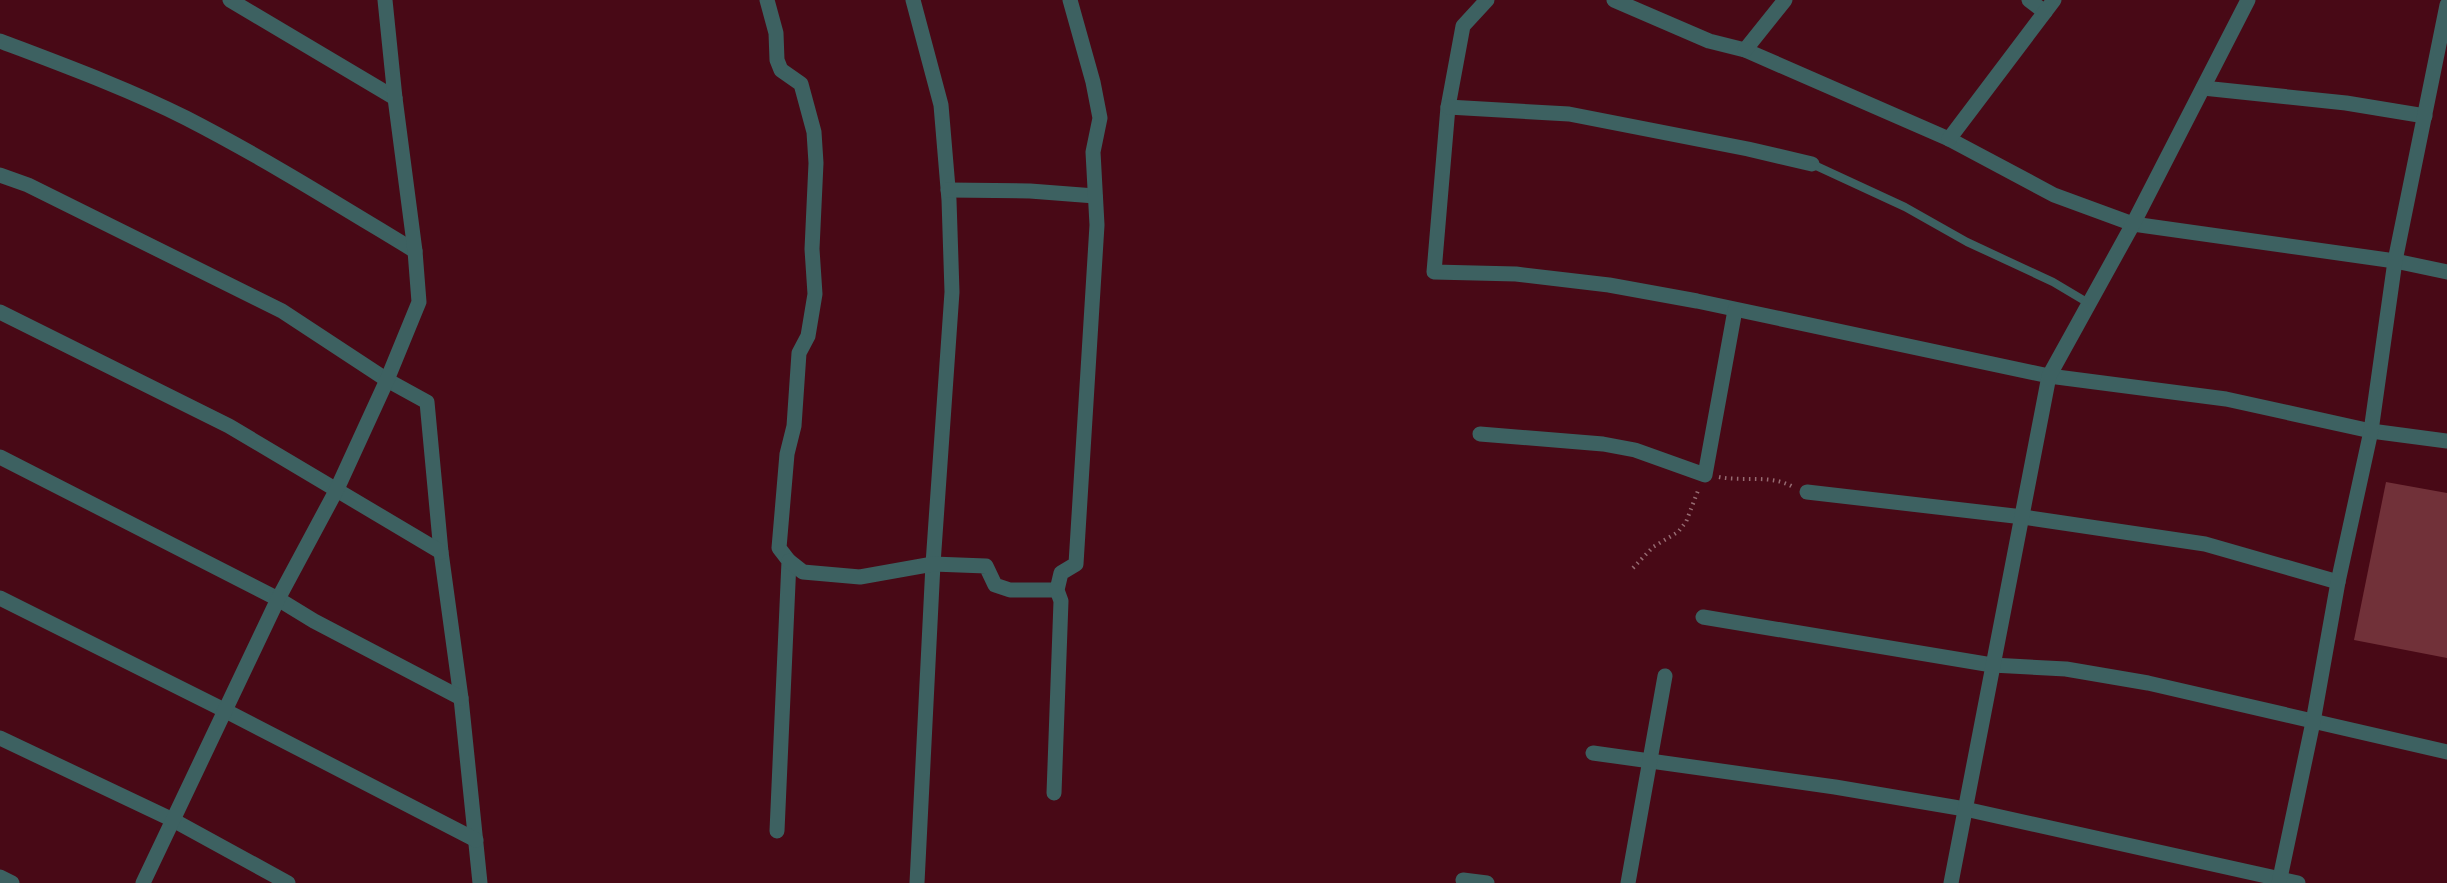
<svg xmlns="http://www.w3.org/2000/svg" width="2447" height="883" viewBox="0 0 2447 883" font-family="Ubuntu,sans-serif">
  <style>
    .green { fill: #713139 }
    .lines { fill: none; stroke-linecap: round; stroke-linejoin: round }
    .path { stroke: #966b72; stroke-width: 4; stroke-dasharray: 1.5 4.5; stroke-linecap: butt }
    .service { stroke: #3d6161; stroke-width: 8 }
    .minor { stroke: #3d6161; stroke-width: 15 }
  </style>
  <rect width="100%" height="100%" fill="#480916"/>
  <polygon class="green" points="2386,482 2447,493 2447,658 2354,640"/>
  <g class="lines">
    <g class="path">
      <path d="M 1719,477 C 1744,482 1771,474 1793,487"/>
      <polyline points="1633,568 1653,547 1678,532 1686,522 1699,488"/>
    </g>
    <polyline class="service" points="1812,164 1905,207 1967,242 2053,282 2090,304"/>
    <g class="minor">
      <polyline points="230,0 395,98"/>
      <polyline points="767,0 776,33 777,60 781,70 801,84 814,132 816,163 812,249 815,294 808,336 799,353 794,426 787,454 779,548 789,561 777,831"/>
      <polyline points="913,0 941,105 949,200 952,292 933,564 917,883"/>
      <polyline points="1487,0 1463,26 1448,107 1434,272 1516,274 1609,285 1697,301 2049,376 2226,399 2371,431 2447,441"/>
      <polyline points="1614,0 1709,41 1745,50 1949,139 2054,195 2133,224 2395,261 2447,272"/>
      <polyline points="2029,0 2045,12"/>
      <path d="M 0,41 C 63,65 126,88 186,118 C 264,158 339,205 415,251"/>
      <polyline points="1745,50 1785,0"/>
      <polyline points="2203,88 2346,103 2425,116"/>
      <polyline points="1448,107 1569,114 1748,149 1812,164"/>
      <polyline points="1949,139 2054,0"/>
      <polyline points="0,175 28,185 282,311 387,380 427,402 441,552 461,698 480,883"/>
      <polyline points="948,190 1030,191 1095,196"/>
      <polyline points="0,312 229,426 441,552"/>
      <polyline points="1480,434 1603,444 1635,450 1705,475 1735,310"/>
      <polyline points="0,457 278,599 314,621 461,698"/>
      <polyline points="1807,492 2023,517 2205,544 2338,582"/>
      <polyline points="789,561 803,572 860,577 933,564 986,566 995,585 1010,590 1057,590"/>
      <polyline points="0,598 226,711 476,840"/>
      <polyline points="1703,617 1992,665 2066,669 2148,683 2447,752"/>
      <polyline points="0,738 173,820 288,883"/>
      <polyline points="1593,753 1835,787 1965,809 2298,883"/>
      <polyline points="1054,793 1061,601 1057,590 1061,573 1076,564 1097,225 1093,152 1100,118 1093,82 1070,0"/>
      <polyline points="0,877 12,883"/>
      <polyline points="1463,880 1487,883"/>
      <polyline points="143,883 278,599 337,489 387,380 419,302 415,251 395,98 385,0"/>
      <polyline points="1628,883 1665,676"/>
      <polyline points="1951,883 2049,376 2133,224 2248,0"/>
      <polyline points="2279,883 2313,722 2338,582 2371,431 2395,261 2447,5"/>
    </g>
  </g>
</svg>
